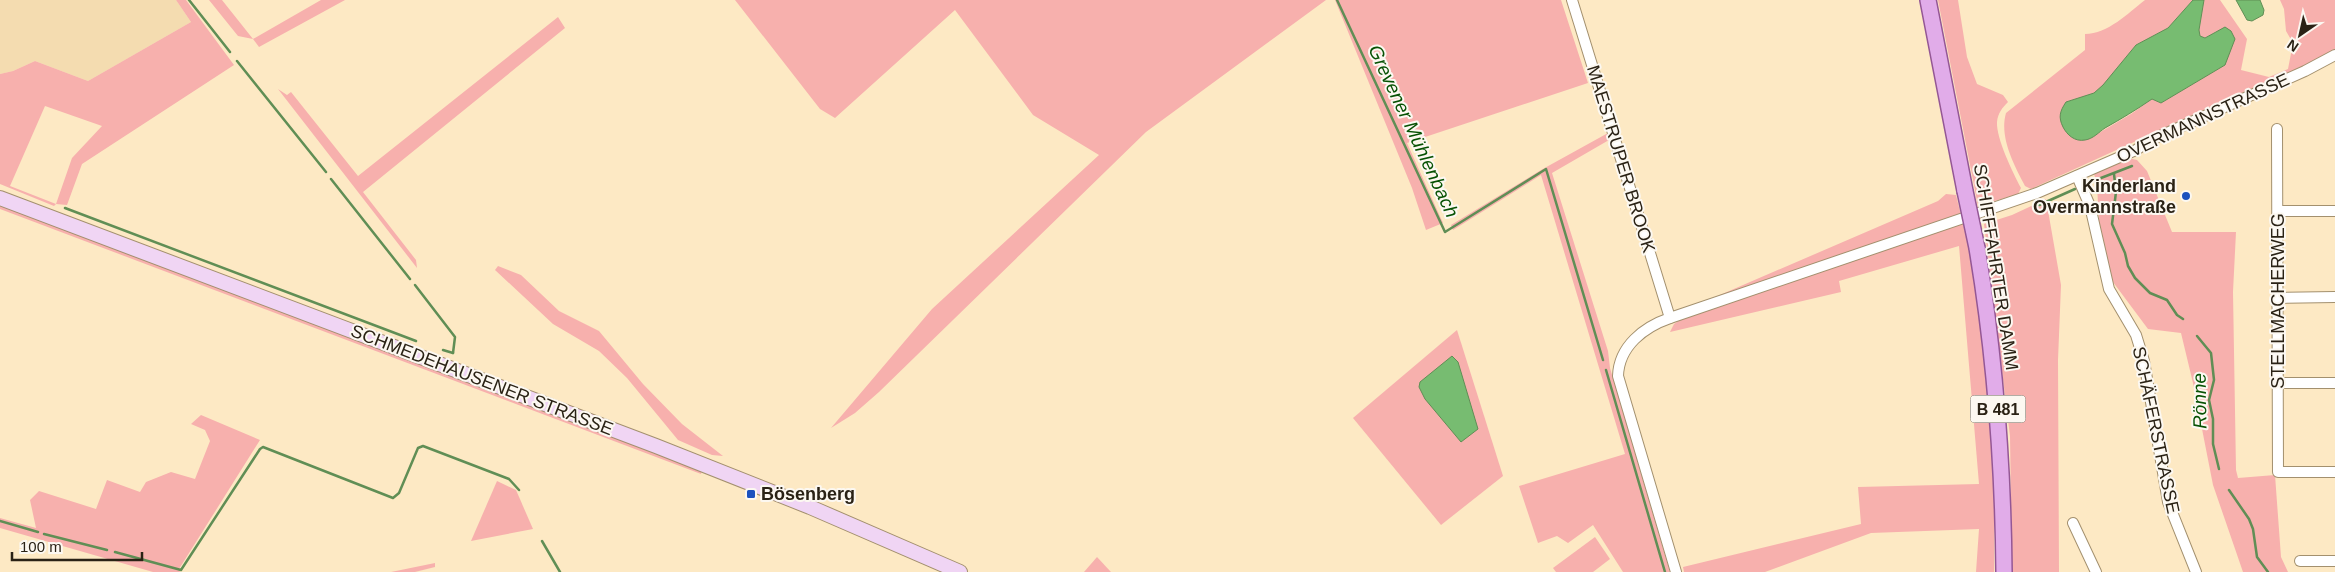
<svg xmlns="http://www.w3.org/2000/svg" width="2335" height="572" viewBox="0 0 2335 572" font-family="Arial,sans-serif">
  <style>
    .built { fill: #f4dcb0 }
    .green { fill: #f7b0ad; fill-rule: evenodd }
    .water { fill: #77bc71; stroke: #608e55 }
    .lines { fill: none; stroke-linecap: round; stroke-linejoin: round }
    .stream { stroke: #608e55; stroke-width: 2.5 }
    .minor-casing { stroke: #a3906e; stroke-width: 12 }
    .secondary-casing { stroke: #a3906e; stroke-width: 16 }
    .primary-casing { stroke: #945795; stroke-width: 18 }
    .minor { stroke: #fff; stroke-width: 10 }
    .secondary { stroke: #f0d5f4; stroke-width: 14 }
    .primary { stroke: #e1ace9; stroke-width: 15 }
    .primary-bridge-casing { stroke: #945795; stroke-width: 18; stroke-linecap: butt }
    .primary-bridge { stroke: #e1ace9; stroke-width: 15 }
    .poi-dot { fill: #1c51be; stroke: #fcf8f1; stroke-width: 2 }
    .labels { text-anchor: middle; stroke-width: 4; stroke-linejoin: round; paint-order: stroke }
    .shield { fill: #fcf8f1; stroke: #696257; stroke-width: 1 }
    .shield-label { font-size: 16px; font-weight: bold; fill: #2a2215 }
    .street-label { font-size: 18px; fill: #2a2215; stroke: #fcf8f1 }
    .poi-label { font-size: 18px; font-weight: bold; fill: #2a2215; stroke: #fcf8f1; text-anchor: end }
    .water-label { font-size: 19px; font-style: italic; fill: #075204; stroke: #fcf8f1 }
  </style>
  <rect width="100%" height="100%" fill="#fde9c4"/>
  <polygon class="built" points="0,0 176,0 191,22 88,81 35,61 13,71 0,74"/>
  <g class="green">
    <path d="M 176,0 L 186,0 L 234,65 L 82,164 L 67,205 L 56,204 L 54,206 L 0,184 L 0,74 L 13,71 L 35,61 L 88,81 L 191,22 ZM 45,106 L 102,126 L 72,158 L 56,204 L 10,186 Z"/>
    <polygon points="209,0 222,0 253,39 321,0 345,0 259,47 253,39 238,36"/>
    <polygon points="735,0 1326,0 1146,132 879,392 855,413 831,428 932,309 1099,155 1033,115 955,10 835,118 820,109"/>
    <polygon points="1335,0 1561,0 1588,83 1407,143 1443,223 1426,230 1412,188"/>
    <path d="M 1938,0 L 1958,0 L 1967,57 L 1977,84 L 2003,95 L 2008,102 C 2002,108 1998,113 1997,122 C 1996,138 2013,173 2021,188 L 2018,194 L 1978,206 Z"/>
    <path d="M 2145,0 L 2193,0 L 2168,28 L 2136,45 L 2104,85 L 2094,93 L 2066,102 L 2092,137 L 2131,114 L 2152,99 L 2161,103 L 2225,65 L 2217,31 L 2205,38 L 2200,36 L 2199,30 L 2204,0 L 2220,0 L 2247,39 L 2241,70 L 2269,77 L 2288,69 L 2293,43 L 2286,31 L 2284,9 L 2280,0 L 2335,0 L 2335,50 L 2293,73 L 2270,80 L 2031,189 L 2025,186 C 2014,165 1999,137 2006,113 L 2085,50 L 2085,34 C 2108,34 2128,13 2145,0 Z"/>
    <polygon points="558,17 565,28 363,192 416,260 417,268 278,89 287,95 291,92 358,176"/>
    <polygon points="1608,133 1609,140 1552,173 1608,351 1610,368 1670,572 1623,572 1593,525 1568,543 1557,536 1538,543 1519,486 1625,454 1541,175 1453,230 1451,225 1541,170"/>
    <polygon points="2128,158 2137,160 2147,171 2172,232 2236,232 2233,292 2236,470 2238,478 2275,475 2281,557 2288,572 2243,572 2213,485 2193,383 2181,333 2148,329 2110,278 2099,225 2097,183 2094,174"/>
    <polygon points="1946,194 1956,195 1969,248 1990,396 1994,485 1994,572 1976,572 1979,529 1871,533 1765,572 1684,572 1683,567 1861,524 1858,487 1979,484 1959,246 1839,281 1841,292 1670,332 1674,324 1713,298 1938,201"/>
    <polygon points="2046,199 2061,285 2058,360 2059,572 2012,572 2010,436 1984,224 2012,215"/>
    <polygon points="0,203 702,470 701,474 0,209"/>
    <polygon points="498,266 521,275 559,311 599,331 643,384 682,424 723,456 712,455 678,440 627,378 599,351 553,324 495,270"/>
    <polygon points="1457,330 1503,476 1441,525 1353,418"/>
    <polygon points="201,415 260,440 179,569 180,572 153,572 0,528 0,518 36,528 30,500 39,491 96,509 107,480 140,492 146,482 171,472 195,479 210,441 205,430 191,424"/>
    <polygon points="497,481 516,490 533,529 471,541"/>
    <polygon points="1595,537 1610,559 1593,572 1556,572 1553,568"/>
    <polygon points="1097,557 1111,572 1084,572"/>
    <polygon points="435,563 435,567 415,572 391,572"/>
  </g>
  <g class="water">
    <path d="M 2193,0 L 2204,0 L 2199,30 L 2200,36 L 2205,38 L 2225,27 L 2231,31 L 2235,39 L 2225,65 L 2161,103 L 2152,99 C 2136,110 2121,119 2105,128 C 2099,132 2093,139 2085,140 C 2075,142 2067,135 2063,127 C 2058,117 2060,111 2066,102 L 2094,93 L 2103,85 L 2136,45 L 2168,28 Z"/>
    <polygon points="2236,0 2260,0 2264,10 2263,15 2252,21 2247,20"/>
    <polygon points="1452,356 1458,362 1478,429 1461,442 1425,399 1419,387 1420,382"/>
  </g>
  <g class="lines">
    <g class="stream">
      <polyline points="189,0 230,52"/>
      <polyline points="1337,0 1445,232 1546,169 1603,360"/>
      <polyline points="237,61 326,172"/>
      <polyline points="2114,174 2116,192 2112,224 2125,253 2128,266 2135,278 2150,293 2167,300 2177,315 2183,319"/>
      <polyline points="331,179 410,279"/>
      <polyline points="2088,183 2132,166"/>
      <polyline points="2039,205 2075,189"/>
      <polyline points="65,208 416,341"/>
      <polyline points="415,285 455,337 453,353"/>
      <polyline points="2197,336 2211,353 2214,380 2209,400 2213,419 2213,444 2219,469"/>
      <polyline points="443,350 453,353"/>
      <polyline points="1606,370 1665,572"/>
      <polyline points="2229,490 2249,519 2253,529 2257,557 2268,572"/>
      <polyline points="0,521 38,532"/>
      <polyline points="44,534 107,550"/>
      <polyline points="542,541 560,572"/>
      <polyline points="115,552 181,570 260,449 263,447 393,498 399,493 418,448 423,446 509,479 519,490"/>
    </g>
    <g class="minor-casing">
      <g id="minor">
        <polyline points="1572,0 1670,318"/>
        <polyline points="2277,129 2278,472 2335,472"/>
        <polyline points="2077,176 2090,206 2109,289 2136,335 2144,361 2168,502 2196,572"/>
        <polyline points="2278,211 2335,211"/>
        <polyline points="2278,298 2335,297"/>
        <polyline points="2277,383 2335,383"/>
        <polyline points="2073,523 2096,572"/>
        <polyline points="2300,561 2335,561"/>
        <path d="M 1676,572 L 1618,376 C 1619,346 1644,327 1670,318 L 2037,193 L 2136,150 L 2149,141 L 2305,71 L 2335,55"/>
      </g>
    </g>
    <g class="secondary-casing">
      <polyline id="secondary" points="0,198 656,446 810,507 960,572"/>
    </g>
    <g class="primary-casing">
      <g id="primary">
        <polyline points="1928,0 1965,191"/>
        <path d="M 1977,248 C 1995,356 2003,463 2004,572"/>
      </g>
    </g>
    <use href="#minor" class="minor"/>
    <use href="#secondary" class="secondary"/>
    <use href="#primary" class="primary"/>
    <g class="primary-bridge-casing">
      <polyline id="primary-bridge" points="1965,191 1977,248"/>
    </g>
    <use href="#primary-bridge" class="primary-bridge"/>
  </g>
  <g class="poi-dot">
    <circle cx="2186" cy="196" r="5"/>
    <rect x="746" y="489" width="10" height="10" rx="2.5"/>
  </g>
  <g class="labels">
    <rect class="shield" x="1970.5" y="395.5" width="55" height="27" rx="4"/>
    <g class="shield-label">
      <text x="1998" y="415">B 481</text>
    </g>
    <g class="street-label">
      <text transform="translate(2203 118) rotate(-25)" y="6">OVERMANNSTRASSE</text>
      <text transform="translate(1621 159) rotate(73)" y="6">MAESTRUPER BROOK</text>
      <text transform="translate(1996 267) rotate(81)" y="6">SCHIFFFAHRTER DAMM</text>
      <text transform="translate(2278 301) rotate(-90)" y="6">STELLMACHERWEG</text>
      <text transform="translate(482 380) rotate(21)" y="6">SCHMEDEHAUSENER STRASSE</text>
      <text transform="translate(2156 430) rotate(78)" y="6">SCHÄFERSTRASSE</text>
    </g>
    <g class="poi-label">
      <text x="2176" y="192">Kinderland<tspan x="2176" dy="21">Overmannstraße</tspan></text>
      <text x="761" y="500" text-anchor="start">Bösenberg</text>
    </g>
    <g class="water-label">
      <text transform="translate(1414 131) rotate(65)" y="7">Grevener Mühlenbach</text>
      <text transform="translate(2199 401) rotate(-91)" y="7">Rönne</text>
    </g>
  </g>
  <g transform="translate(2300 35) rotate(214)" stroke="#fcf8f1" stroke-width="4" paint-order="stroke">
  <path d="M0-4L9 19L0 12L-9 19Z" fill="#2a2215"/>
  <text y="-8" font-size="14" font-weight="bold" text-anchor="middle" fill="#2a2215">N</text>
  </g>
  <path d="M12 552v8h130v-8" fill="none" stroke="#2a2215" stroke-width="2.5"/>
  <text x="20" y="552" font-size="15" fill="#2a2215" stroke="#fcf8f1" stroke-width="4" paint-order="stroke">100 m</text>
</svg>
